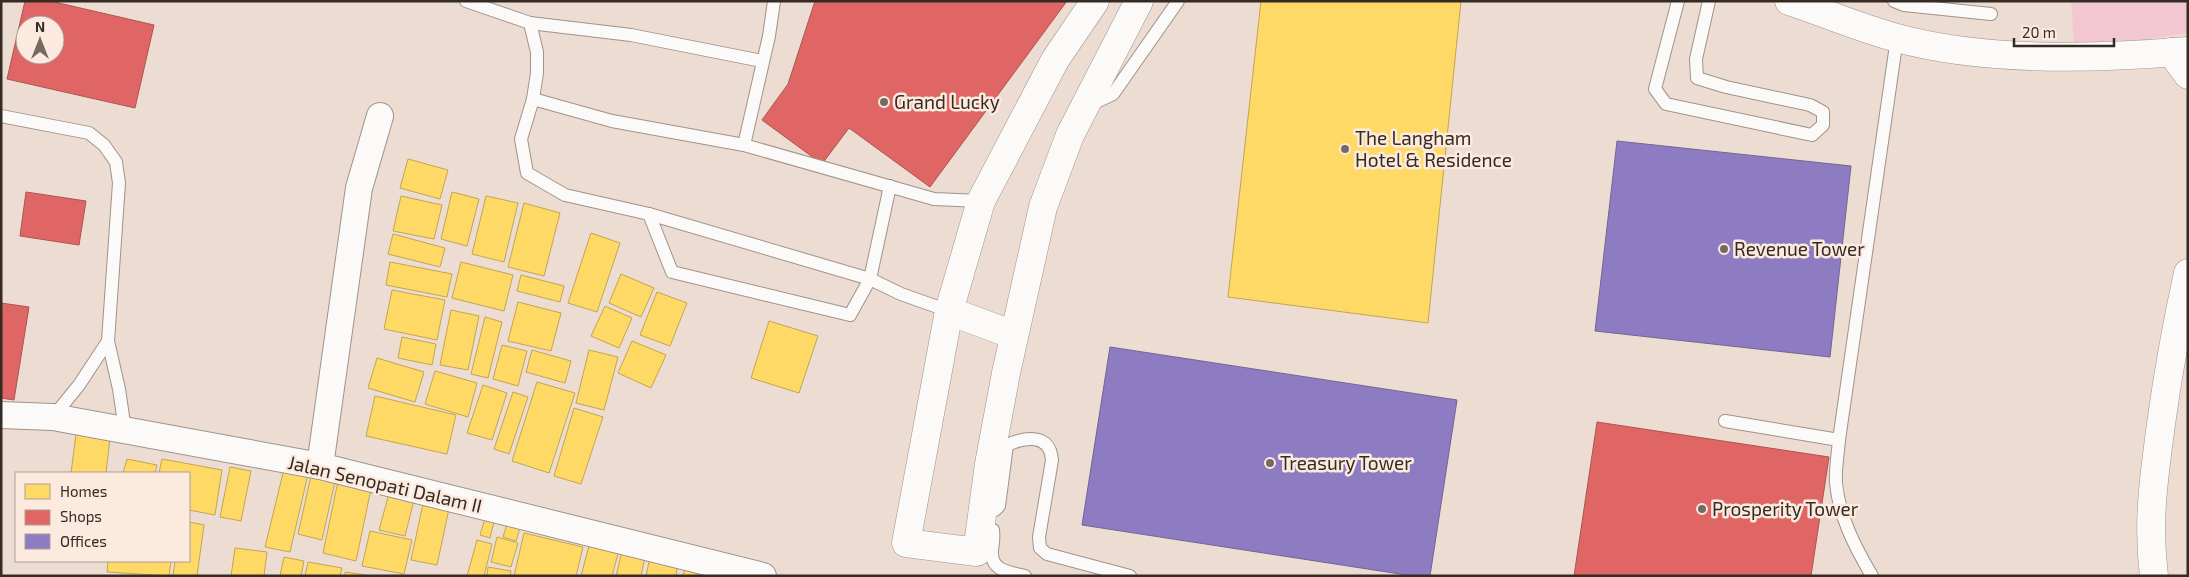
<svg xmlns="http://www.w3.org/2000/svg" width="2189" height="577" viewBox="0 0 2189 577" font-family="'Exo 2',sans-serif">
  <style>
    .green { fill: #f3c7d2 }
    .homes { fill: #ffd966; stroke: #c2a552 }
    .shops { fill: #e06666; stroke: #ad5452; fill-rule: evenodd }
    .offices { fill: #8e7cc3; stroke: #736493 }
    .lines { fill: none; stroke-linecap: round; stroke-linejoin: round }
    .lane-casing { stroke: #9f938b; stroke-width: 14 }
    .street-casing { stroke: #9f938b; stroke-width: 28 }
    .secondary-casing { stroke: #9f938b; stroke-width: 29 }
    .lane { stroke: #fcfaf8; stroke-width: 12 }
    .street { stroke: #fcfaf8; stroke-width: 26 }
    .secondary { stroke: #fcfaf8; stroke-width: 28 }
    .poi-dot { fill: #756960; stroke: #fceadf; stroke-width: 2 }
    .labels { text-anchor: middle; stroke-width: 5; stroke-linejoin: round; paint-order: stroke }
    .poi-label { font-size: 19px; fill: #352b23; stroke: #fceadf; text-anchor: start }
    .street-label { font-size: 19px; fill: #352b23; stroke: #fceadf }
  </style>
  <rect width="100%" height="100%" fill="#ecdcd2"/>
  <polygon class="green" points="2071,1 2188,1 2188,33 2141,40 2074,43"/>
  <g class="homes">
    <polygon points="1261,1 1461,1 1428,323 1228,297"/>
    <polygon points="408,159 448,170 440,199 400,188"/>
    <polygon points="452,192 479,199 467,246 441,239"/>
    <polygon points="401,196 442,205 434,239 393,231"/>
    <polygon points="486,196 518,203 504,262 472,254"/>
    <polygon points="524,203 560,213 544,276 508,267"/>
    <polygon points="591,233 620,243 597,312 568,303"/>
    <polygon points="393,234 445,248 440,267 388,254"/>
    <polygon points="390,262 452,274 447,297 386,285"/>
    <polygon points="461,262 513,275 504,311 452,298"/>
    <polygon points="621,274 654,288 641,317 609,303"/>
    <polygon points="521,275 564,286 560,302 517,291"/>
    <polygon points="392,290 445,300 437,340 384,329"/>
    <polygon points="657,292 687,303 670,346 640,335"/>
    <polygon points="518,302 561,313 551,351 508,341"/>
    <polygon points="605,306 632,318 619,348 591,336"/>
    <polygon points="451,310 479,316 468,370 440,365"/>
    <polygon points="485,317 502,322 488,378 471,374"/>
    <polygon points="769,321 818,336 799,393 751,378"/>
    <polygon points="402,337 436,344 432,365 398,358"/>
    <polygon points="632,341 666,355 651,388 618,373"/>
    <polygon points="502,345 527,351 518,386 493,379"/>
    <polygon points="532,350 571,361 565,383 526,372"/>
    <polygon points="589,350 618,357 604,410 576,403"/>
    <polygon points="377,358 424,372 415,402 368,388"/>
    <polygon points="435,371 477,383 468,417 425,404"/>
    <polygon points="537,382 575,393 549,473 512,461"/>
    <polygon points="483,385 507,393 492,440 467,433"/>
    <polygon points="513,392 528,397 509,454 494,449"/>
    <polygon points="375,396 456,415 447,454 366,436"/>
    <polygon points="574,408 603,417 581,484 554,476"/>
    <polygon points="76,434 110,438 106,473 71,473"/>
    <polygon points="127,459 157,465 155,473 123,473"/>
    <polygon points="162,459 222,470 215,515 189,510 189,473 159,473"/>
    <polygon points="285,465 309,470 290,552 265,547"/>
    <polygon points="230,467 251,471 241,521 220,517"/>
    <polygon points="312,471 336,477 322,540 298,534"/>
    <polygon points="338,481 371,489 356,561 323,553"/>
    <polygon points="390,490 415,496 405,536 379,530"/>
    <polygon points="424,499 450,504 437,565 411,560"/>
    <polygon points="486,515 495,518 490,538 480,535"/>
    <polygon points="509,517 522,521 516,541 503,537"/>
    <polygon points="189,522 204,525 197,576 173,576 175,561 189,561"/>
    <polygon points="370,531 412,540 404,574 362,566"/>
    <polygon points="524,533 583,547 576,576 514,576"/>
    <polygon points="497,537 518,543 511,567 491,562"/>
    <polygon points="477,540 492,544 484,576 467,576"/>
    <polygon points="590,542 619,550 612,576 581,576"/>
    <polygon points="235,548 267,552 264,576 231,576"/>
    <polygon points="622,551 645,557 641,576 616,576"/>
    <polygon points="284,557 304,561 301,576 280,576"/>
    <polygon points="650,557 678,563 676,576 646,576"/>
    <polygon points="108,561 171,561 169,576 107,572"/>
    <polygon points="308,562 342,568 340,576 305,576"/>
    <polygon points="686,563 733,576 683,576"/>
    <polygon points="488,567 511,571 510,576 487,576"/>
    <polygon points="345,572 366,575 366,576 345,576"/>
  </g>
  <g class="shops">
    <path d="M 25,1 L 50,1 L 154,25 L 135,108 L 7,79 ZM 25,25 L 55,25 L 55,55 L 25,55 Z"/>
    <polygon points="815,1 1067,1 930,187 849,128 822,164 762,120 788,84"/>
    <polygon points="26,192 86,201 79,245 20,236"/>
    <polygon points="1,303 29,307 14,400 1,398"/>
    <polygon points="1597,422 1829,457 1811,576 1574,576"/>
  </g>
  <g class="offices">
    <polygon points="1617,141 1851,166 1830,357 1595,331"/>
    <polygon points="1110,347 1457,400 1430,576 1413,576 1082,525"/>
  </g>
  <g class="lines">
    <g class="lane-casing">
      <g id="lane">
        <polyline points="466,1 530,23 537,52 537,73 533,99 521,139 527,173 565,195 649,214 870,279 901,294 949,311"/>
        <polyline points="1678,1 1655,89 1666,104 1812,135 1823,125 1823,112 1810,105 1726,87 1697,78 1696,59 1709,1"/>
        <polyline points="1894,1 1904,5 1991,14"/>
        <polyline points="530,23 631,35 762,61"/>
        <polyline points="533,99 612,121 744,145 934,199 981,201"/>
        <polyline points="1092,104 1113,94 1178,1"/>
        <polyline points="1,116 89,133 104,145 116,162 119,183 108,341 119,389 125,430"/>
        <polyline points="744,145 769,36 774,1"/>
        <polyline points="649,214 672,272 850,315 870,279 890,186"/>
        <polyline points="53,417 79,385 108,341"/>
        <polyline points="1725,421 1839,440"/>
        <path d="M 983,507 L 995,510 L 999,506 L 1007,445 C 1025,437 1050,433 1052,460 L 1039,537 L 1040,548 L 1047,554 L 1130,576"/>
        <path d="M 980,527 L 993,530 C 994,537 993,544 992,550 C 990,571 1009,572 1025,576"/>
        <path d="M 1872,576 C 1855,547 1839,516 1836,483 C 1835,469 1838,454 1839,440 L 1897,38"/>
      </g>
    </g>
    <g class="street-casing">
      <g id="street">
        <polyline points="1,415 53,417 320,466 763,576"/>
        <polyline points="320,466 359,188 380,116"/>
      </g>
    </g>
    <g class="secondary-casing">
      <g id="secondary">
        <polyline points="1095,1 1055,60 981,201 949,311 906,543 977,552 989,464 1006,373 1043,207 1070,135 1139,1"/>
        <path d="M 1789,1 C 1825,13 1860,28 1897,38 C 1985,62 2097,59 2188,51"/>
        <polyline points="2171,52 2188,75"/>
        <polyline points="949,311 1014,335"/>
        <path d="M 2154,576 C 2147,522 2154,477 2161,424 C 2168,373 2177,323 2188,273"/>
      </g>
    </g>
    <use href="#lane" class="lane"/>
    <use href="#street" class="street"/>
    <use href="#secondary" class="secondary"/>
  </g>
  <g class="poi-dot">
    <circle cx="884" cy="102" r="5"/>
    <circle cx="1345" cy="149" r="5"/>
    <circle cx="1724" cy="249" r="5"/>
    <circle cx="1270" cy="463" r="5"/>
    <circle cx="1702" cy="509" r="5"/>
  </g>
  <g class="labels">
    <g class="poi-label">
      <text x="894" y="109">Grand Lucky</text>
      <text x="1355" y="145">The Langham<tspan x="1355" dy="22">Hotel &amp; Residence</tspan></text>
      <text x="1734" y="256">Revenue Tower</text>
      <text x="1280" y="470">Treasury Tower</text>
      <text x="1712" y="516">Prosperity Tower</text>
    </g>
    <g class="street-label">
      <text transform="translate(385 484) rotate(13)" y="7">Jalan Senopati Dalam II</text>
    </g>
  </g>
  <rect width="2189" height="577" fill="none" stroke="#352b23" stroke-width="5"/>
  <rect x="15" y="472" width="175" height="90" fill="#fceadf" stroke="#ac9e94"/>
  <rect x="25" y="484" width="25" height="15" fill="#ffd966" stroke="#ac9e94"/>
  <text x="60" y="497" font-size="15" fill="#352b23">Homes</text>
  <rect x="25" y="510" width="25" height="15" fill="#e06666" stroke="#ac9e94"/>
  <text x="60" y="522" font-size="15" fill="#352b23">Shops</text>
  <rect x="25" y="534" width="25" height="15" fill="#8e7cc3" stroke="#ac9e94"/>
  <text x="60" y="547" font-size="15" fill="#352b23">Offices</text>
  <g transform="translate(40 40)"><circle r="24" fill="#fceadf" stroke="#ac9e94"/>
  <path d="M0-4L9 19L0 12L-9 19Z" fill="#756960"/>
  <text y="-8" font-size="14" font-weight="bold" text-anchor="middle" fill="#352b23">N</text>
  </g>
  <path d="M2014 38v8h100v-8" fill="none" stroke="#352b23" stroke-width="2.5"/>
  <text x="2022" y="38" font-size="15" fill="#352b23" stroke="#fceadf" stroke-width="4" paint-order="stroke">20 m</text>
</svg>
